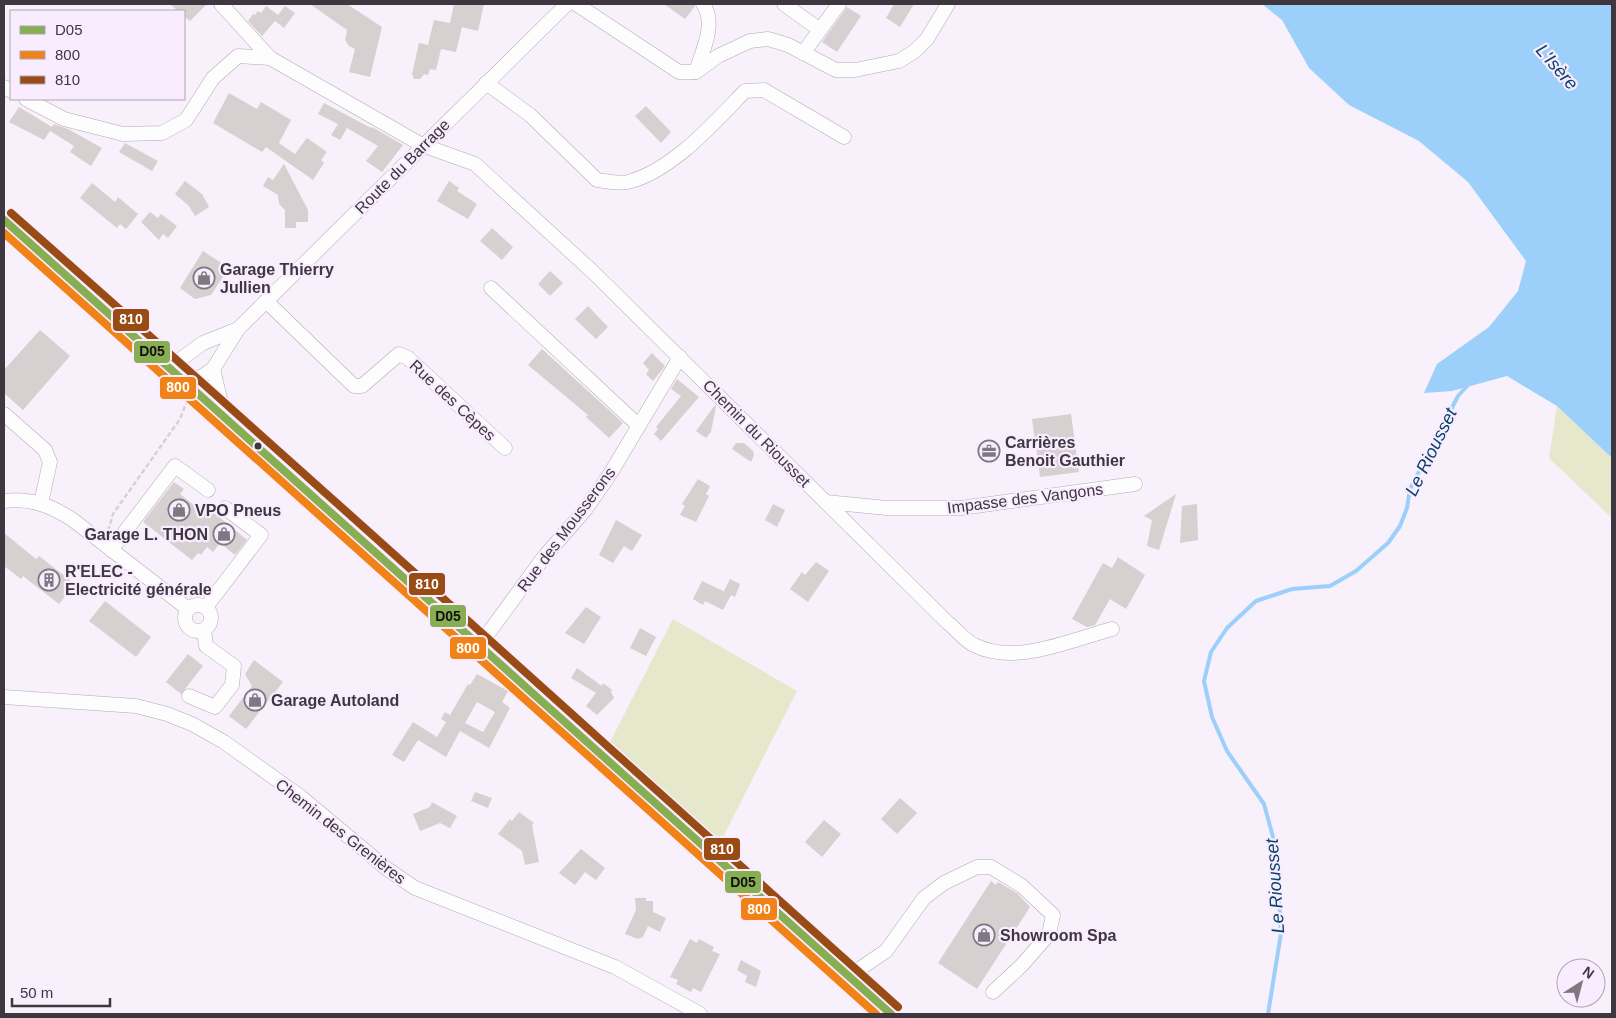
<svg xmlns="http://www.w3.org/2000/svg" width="1616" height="1018" viewBox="0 0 1616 1018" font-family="Helvetica,sans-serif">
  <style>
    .green { fill: #e6e8cb }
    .water { fill: #9ccffa }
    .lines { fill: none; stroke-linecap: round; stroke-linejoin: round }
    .stream { stroke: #9ccffa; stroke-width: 4 }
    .building { fill: #d6d0d1; fill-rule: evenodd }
    .minor-casing { stroke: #b0aab3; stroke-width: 15 }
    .major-casing { stroke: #b0aab3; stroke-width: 19 }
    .path { stroke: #d6d2d7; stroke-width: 2.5; stroke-dasharray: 5 2.5; stroke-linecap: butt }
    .minor { stroke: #fefdfe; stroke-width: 14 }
    .major { stroke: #fefdfe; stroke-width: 18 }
    .bus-1-casing { stroke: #faecff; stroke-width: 11 }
    .bus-2-casing { stroke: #faecff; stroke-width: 11 }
    .bus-3-casing { stroke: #faecff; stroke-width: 11 }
    .bus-1 { stroke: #87ae53; stroke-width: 8 }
    .bus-2 { stroke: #f08218; stroke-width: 8 }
    .bus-3 { stroke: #994b16; stroke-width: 8 }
    .bus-dot { fill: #3e3740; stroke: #faecff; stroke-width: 2 }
    .labels { text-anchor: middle; stroke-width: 4.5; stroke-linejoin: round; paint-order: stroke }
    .street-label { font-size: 16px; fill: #3e3740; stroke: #faecff }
    .poi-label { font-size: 16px; font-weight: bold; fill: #3e3740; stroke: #faecff; text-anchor: start }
    .water-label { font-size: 18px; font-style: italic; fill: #064368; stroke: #faecff }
    .line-badge { stroke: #faecff; stroke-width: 2 }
    .badge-label { font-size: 14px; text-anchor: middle; font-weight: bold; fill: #fff }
    .pale-badge-label { font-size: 14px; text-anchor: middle; font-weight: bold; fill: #111 }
  </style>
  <rect width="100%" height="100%" fill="#f8f0fb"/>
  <g class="green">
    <polygon points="1557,406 1612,458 1612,518 1549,458"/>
    <polygon points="673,619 797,691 720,843 608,746"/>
  </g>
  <polygon class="water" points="1262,4 1612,4 1612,458 1557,406 1507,376 1452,391 1424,393 1437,364 1489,327 1518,291 1526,261 1468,182 1419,141 1349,105 1309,68 1282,20"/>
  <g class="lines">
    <polyline class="stream" points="1268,1014 1281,933 1276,848 1264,804 1227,751 1212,717 1204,681 1211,652 1227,628 1256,601 1292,589 1330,586 1356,571 1388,543 1400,526 1407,508 1410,489 1458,396 1468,385"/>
  </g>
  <g class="building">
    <polygon points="170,4 207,4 190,21 184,16 184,11 178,11"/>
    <polygon points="310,4 347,4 382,27 370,77 349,72 355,49 349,46 345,40 347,30"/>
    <polygon points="454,4 484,4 478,31 462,27 456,52 441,49 436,70 430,69 428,75 424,74 420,79 414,79 412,74 419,43 428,45 434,20 450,23"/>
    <polygon points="664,4 694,4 695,6 685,19"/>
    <polygon points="894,4 914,4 900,27 886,18"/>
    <polygon points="266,6 278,15 285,6 295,13 284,28 275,21 262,36 248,21 253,14 255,15 258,11 261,13"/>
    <polygon points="847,7 861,16 837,52 822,42"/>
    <polygon points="229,93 257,109 261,102 291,120 279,143 295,154 307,138 327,152 321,160 324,163 313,180 266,147 262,152 213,123"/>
    <polygon points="324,103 371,128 372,127 403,145 382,172 366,161 378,146 347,128 340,140 331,135 338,124 318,114"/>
    <polygon points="646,106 671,132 661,143 635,116"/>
    <polygon points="19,107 52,127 54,124 68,129 102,148 91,166 70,152 74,146 50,131 44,140 9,122"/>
    <polygon points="125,143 158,161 152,171 119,152"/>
    <polygon points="284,164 308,210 308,222 296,222 296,228 285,228 285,210 279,204 278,195 263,186 268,177 273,180"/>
    <polygon points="185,181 202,194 209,207 195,216 189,206 175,194"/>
    <polygon points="449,181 459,188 457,191 477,204 468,219 437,201"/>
    <polygon points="92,183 115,202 118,197 138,214 126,229 120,224 117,228 80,198"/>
    <polygon points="150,212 158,218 161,214 177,226 168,238 163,234 159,240 141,222"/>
    <polygon points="492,228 513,247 502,260 480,241"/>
    <polygon points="203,251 229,268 211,295 195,299 180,288"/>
    <polygon points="550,271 563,283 550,296 538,284"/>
    <polygon points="588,306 608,327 596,339 575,319"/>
    <polygon points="40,330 70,356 23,410 4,393 4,370"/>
    <polygon points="542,349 623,423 609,438 586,417 588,415 528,365"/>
    <polygon points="652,353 665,366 653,381 646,374 649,370 643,363"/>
    <polygon points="677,379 699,397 661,441 654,434 658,429 656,427 681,396 671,389"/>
    <polygon points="715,405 716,406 711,432 706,438 696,431"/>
    <polygon points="1071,414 1079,472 1040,477 1032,419"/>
    <polygon points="736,443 744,443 753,451 754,455 751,462 732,449"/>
    <polygon points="698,479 710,486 706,494 709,496 696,522 680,515 685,506 682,504"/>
    <polygon points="174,482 184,489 180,494 204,513 208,508 247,540 235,555 220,543 213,552 207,547 201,555 198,553 192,560 143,522"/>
    <polygon points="1176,494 1159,550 1147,546 1152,520 1144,516"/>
    <polygon points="773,504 785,510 777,527 765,520"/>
    <polygon points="1197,504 1198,540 1180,543 1182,506"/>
    <polygon points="616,520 642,535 632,551 624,546 613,563 599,555"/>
    <polygon points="4,533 36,559 39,556 75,584 59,604 23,576 21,579 4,566"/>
    <polygon points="1118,557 1145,575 1126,609 1110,599 1095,625 1087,627 1072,619 1103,563 1112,568"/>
    <polygon points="816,562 829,571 808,602 790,589 802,572 805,575"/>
    <polygon points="730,579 740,584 735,597 731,595 723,610 705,601 703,605 693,599 702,581 730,594 724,591"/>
    <polygon points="105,601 151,637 136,657 89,621"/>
    <polygon points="586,607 601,617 584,644 565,633"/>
    <polygon points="640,628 656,637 646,656 630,648"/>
    <polygon points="188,654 203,666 181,694 166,682"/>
    <polygon points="254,660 283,682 246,729 229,716 252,686 245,674"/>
    <polygon points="577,668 602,686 603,683 612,690 611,692 614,698 597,715 586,706 596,693 571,678"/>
    <path d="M 477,674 L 508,691 L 502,702 L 510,708 L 489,748 L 460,731 L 446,757 L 418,740 L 404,762 L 392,755 L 413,722 L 437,737 L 446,722 L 441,719 L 445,712 L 450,715 L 468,684 L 470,685 ZM 477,702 L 495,712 L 483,732 L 465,723 Z"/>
    <polygon points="475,792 492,798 488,808 471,801"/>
    <polygon points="900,798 917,813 897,834 881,819"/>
    <polygon points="432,802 457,816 450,828 440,823 420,831 413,814 430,807"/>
    <polygon points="519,812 534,823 532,825 539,862 525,865 522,851 498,834 510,819 512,821"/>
    <polygon points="824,820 841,834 822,857 805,842"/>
    <polygon points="581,849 605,868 596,880 585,872 575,885 559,873"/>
    <polygon points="991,881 996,885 998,882 1017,893 1030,907 977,989 938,963"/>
    <polygon points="635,898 646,898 646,901 653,901 653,912 666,918 660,932 648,926 643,937 638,939 625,934 636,910"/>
    <polygon points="690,939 697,943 699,939 714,947 712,951 720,954 701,992 693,988 691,992 676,984 678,980 670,977"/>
    <polygon points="741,960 761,971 756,987 745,982 747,976 737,970"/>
  </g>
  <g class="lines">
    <g class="minor-casing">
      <g id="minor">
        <polyline points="221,4 270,58"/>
        <polyline points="576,4 679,72 696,72 718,56 750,41 768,39 788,45 836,70 855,70 899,61 915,51 927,39 948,4"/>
        <polyline points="784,4 820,30"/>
        <polyline points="803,53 839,4"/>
        <path d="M 696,72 C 702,51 717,24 703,4"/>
        <path d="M 486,83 L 530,115 L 597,180 C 606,181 619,184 628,182 C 672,171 714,123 745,91 L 764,90 L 844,137"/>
        <polyline points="4,87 11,91"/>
        <path d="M 26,99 L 64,119 L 123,134 L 162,133 L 186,120 L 213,78 L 238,56 L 270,58 L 422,145 L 475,164 L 594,273 L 948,623 C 956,629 965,641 974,645 C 1015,666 1071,640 1112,629"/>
        <polyline points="491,288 638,425"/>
        <polyline points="266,301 354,386 362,386 399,354 408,358 505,448"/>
        <polyline points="170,367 203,343 238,329"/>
        <polyline points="213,369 224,415"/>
        <polyline points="190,384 213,369 238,329 567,4"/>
        <polyline points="4,414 45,450 50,462 41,503"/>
        <path d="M 4,501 C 31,498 50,505 73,520 L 188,609"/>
        <polyline points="826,502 887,508 961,508 1135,484"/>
        <polyline points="111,550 175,466 208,490"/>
        <circle cx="198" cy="618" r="13"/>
        <polyline points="206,607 261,535 225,508"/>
        <polyline points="479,646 544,557 585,510 610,474 680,357"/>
        <polyline points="189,696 215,707 232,685 234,666 206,646 204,630"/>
        <polyline points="4,697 136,706 167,714 192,724 224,742 301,797 387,869 415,888 615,967 700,1014"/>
        <polyline points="849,976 886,951 924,898 944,883 977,867 991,867 1022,886 1053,915 1049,934 1022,965 993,992"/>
      </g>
    </g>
    <g class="major-casing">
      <polyline id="major" points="4,220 259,445 444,615 891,1014"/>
    </g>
    <polyline class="path" points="108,531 113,514 180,419 187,401"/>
    <use href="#minor" class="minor"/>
    <use href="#major" class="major"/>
    <g class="bus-1-casing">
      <path id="bus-1" d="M 4,220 C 302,483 595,750 891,1014"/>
    </g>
    <g class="bus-2-casing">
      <path id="bus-2" d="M 4,233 C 296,491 585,754 876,1014"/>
    </g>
    <g class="bus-3-casing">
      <path id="bus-3" d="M 11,213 C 308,475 602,742 898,1007"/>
    </g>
    <use href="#bus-1" class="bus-1"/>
    <use href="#bus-2" class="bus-2"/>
    <use href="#bus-3" class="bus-3"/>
  </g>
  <defs>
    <g id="shop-ring" transform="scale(1.125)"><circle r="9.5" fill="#faecff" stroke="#7f7881" stroke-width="1.5"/><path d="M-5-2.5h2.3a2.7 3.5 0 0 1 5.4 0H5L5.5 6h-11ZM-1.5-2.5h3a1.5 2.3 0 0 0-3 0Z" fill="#7f7881"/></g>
    <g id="office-ring" transform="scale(1.125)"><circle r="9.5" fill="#faecff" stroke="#7f7881" stroke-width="1.5"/><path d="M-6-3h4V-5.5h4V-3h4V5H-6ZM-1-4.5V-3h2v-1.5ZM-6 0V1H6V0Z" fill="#7f7881"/></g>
    <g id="building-ring" transform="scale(1.125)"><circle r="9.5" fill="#faecff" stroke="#7f7881" stroke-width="1.5"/><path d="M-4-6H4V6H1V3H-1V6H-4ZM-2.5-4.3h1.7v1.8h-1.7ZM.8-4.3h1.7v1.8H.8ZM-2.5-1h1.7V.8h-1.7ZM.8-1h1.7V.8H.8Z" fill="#7f7881"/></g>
  </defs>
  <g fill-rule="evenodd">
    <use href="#shop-ring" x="204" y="278"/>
    <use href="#office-ring" x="989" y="451"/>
    <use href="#shop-ring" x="179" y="510"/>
    <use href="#shop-ring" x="224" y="534"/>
    <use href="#building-ring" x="49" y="580"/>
    <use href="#shop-ring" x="255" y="700"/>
    <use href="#shop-ring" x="984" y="935"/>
  </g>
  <circle class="bus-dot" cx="258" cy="446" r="4.5"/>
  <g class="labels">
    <g class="street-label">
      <text transform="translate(402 166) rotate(-45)" y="6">Route du Barrage</text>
      <text transform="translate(453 400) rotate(43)" y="6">Rue des Cèpes</text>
      <text transform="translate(757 433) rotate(45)" y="6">Chemin du Riousset</text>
      <text transform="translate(1025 498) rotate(-7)" y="6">Impasse des Vangons</text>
      <text transform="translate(566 529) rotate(-53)" y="6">Rue des Mousserons</text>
      <text transform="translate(341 831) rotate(38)" y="6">Chemin des Grenières</text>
    </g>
    <g class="poi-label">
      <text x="220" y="275">Garage Thierry<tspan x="220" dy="18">Jullien</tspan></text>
      <text x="1005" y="448">Carrières<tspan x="1005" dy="18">Benoit Gauthier</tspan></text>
      <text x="195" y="516">VPO Pneus</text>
      <text x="208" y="540" text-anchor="end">Garage L. THON</text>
      <text x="65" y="577">R'ELEC -<tspan x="65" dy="18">Electricité générale</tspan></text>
      <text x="271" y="706">Garage Autoland</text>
      <text x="1000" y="941">Showroom Spa</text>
    </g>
    <g class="water-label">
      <text transform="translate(1557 67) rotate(49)" y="6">L'Isère</text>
      <text transform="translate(1431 452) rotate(-64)" y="6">Le Riousset</text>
      <text transform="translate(1275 886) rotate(-94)" y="6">Le Riousset</text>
    </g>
  </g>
  <g class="line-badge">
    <rect x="112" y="308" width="38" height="24" rx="5" fill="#994b16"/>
    <rect x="133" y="340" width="38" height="24" rx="5" fill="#87ae53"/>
    <rect x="159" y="376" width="38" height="24" rx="5" fill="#f08218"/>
    <rect x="408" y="572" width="38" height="24" rx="5" fill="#994b16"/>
    <rect x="429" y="604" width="38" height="24" rx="5" fill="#87ae53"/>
    <rect x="449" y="636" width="38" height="24" rx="5" fill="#f08218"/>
    <rect x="703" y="837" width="38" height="24" rx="5" fill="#994b16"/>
    <rect x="724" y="870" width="38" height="24" rx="5" fill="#87ae53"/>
    <rect x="740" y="897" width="38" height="24" rx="5" fill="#f08218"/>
  </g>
  <g class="badge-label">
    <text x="131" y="324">810</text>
    <text x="178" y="392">800</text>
    <text x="427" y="589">810</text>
    <text x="468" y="653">800</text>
    <text x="722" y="854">810</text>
    <text x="759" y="914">800</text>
  </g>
  <g class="pale-badge-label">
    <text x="152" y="356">D05</text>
    <text x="448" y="621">D05</text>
    <text x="743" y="887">D05</text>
  </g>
  <rect width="1616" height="1018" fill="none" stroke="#3e3740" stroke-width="10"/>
  <rect x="10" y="10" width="175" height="90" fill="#faecff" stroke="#afa4b3"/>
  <rect x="20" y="26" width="25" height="8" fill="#87ae53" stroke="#afa4b3"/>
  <text x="55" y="35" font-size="15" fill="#3e3740">D05</text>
  <rect x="20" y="51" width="25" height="8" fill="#f08218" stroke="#afa4b3"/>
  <text x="55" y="60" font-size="15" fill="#3e3740">800</text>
  <rect x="20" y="76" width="25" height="8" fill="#994b16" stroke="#afa4b3"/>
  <text x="55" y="85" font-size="15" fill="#3e3740">810</text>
  <g transform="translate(1581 983) rotate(36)"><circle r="24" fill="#faecff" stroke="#afa4b3"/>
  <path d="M0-4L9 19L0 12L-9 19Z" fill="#7f7881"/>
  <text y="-8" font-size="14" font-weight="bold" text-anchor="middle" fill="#3e3740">N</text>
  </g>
  <path d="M12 998v8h98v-8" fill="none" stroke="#3e3740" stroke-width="2.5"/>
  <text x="20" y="998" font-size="15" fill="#3e3740" stroke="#faecff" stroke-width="4" paint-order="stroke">50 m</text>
</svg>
